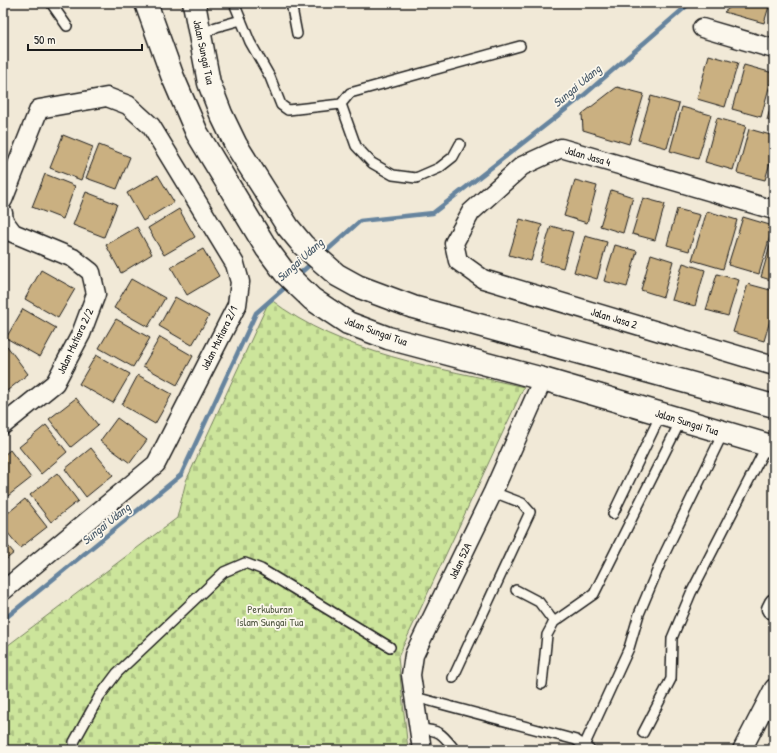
<svg xmlns="http://www.w3.org/2000/svg" width="777" height="753" viewBox="0 0 777 753" font-family="'Patrick Hand',sans-serif">
  <style>
    .cemetery { fill: url(#cemetery-stones); stroke: #74805c }
    .lines { fill: none; stroke-linecap: round; stroke-linejoin: round }
    .stream { stroke: #66849e; stroke-width: 4.5 }
    .building { fill: #cab081; stroke: #1c1c1c }
    .lane-casing { stroke: #1c1c1c; stroke-width: 12 }
    .street-casing { stroke: #1c1c1c; stroke-width: 21 }
    .secondary-casing { stroke: #1c1c1c; stroke-width: 25 }
    .lane { stroke: #fbf7ec; stroke-width: 9 }
    .street { stroke: #fbf7ec; stroke-width: 18 }
    .secondary { stroke: #fbf7ec; stroke-width: 22 }
    .labels { text-anchor: middle; stroke-width: 3.5; stroke-linejoin: round; paint-order: stroke }
    .street-label { font-size: 11px; fill: #1c1c1c; stroke: #fbf7ec }
    .park-label { font-size: 11px; fill: #515842; stroke: #fbf7ec }
    .water-label { font-size: 12px; font-style: italic; fill: #475968; stroke: #fbf7ec }
  </style>
  <defs>
    <pattern id="cemetery-stones" width="16" height="16" patternUnits="userSpaceOnUse"><rect width="16" height="16" fill="#cce59b"/><path d="M2 7V4a2 2 0 0 1 4 0v3zM10 15v-3a2 2 0 0 1 4 0v3z" fill="#afc485"/></pattern>
  </defs>
  <rect width="100%" height="100%" fill="#f1e9d7"/>
  <filter id="ink" filterUnits="userSpaceOnUse"><feTurbulence type="fractalNoise" baseFrequency=".025" numOctaves="2"/><feDisplacementMap in="SourceGraphic" scale="8" xChannelSelector="R" yChannelSelector="G"/><feConvolveMatrix kernelMatrix="1 2 1 2 8 2 1 2 1" color-interpolation-filters="sRGB"/></filter>
  <g filter="url(#ink)">
    <path class="cemetery" d="M 270,299 C 342,355 437,367 524,387 L 398,657 L 408,750 L 3,750 L 3,649 L 177,518 L 186,481 Z"/>
    <g class="lines">
      <g class="stream">
        <polyline points="323,254 360,221 433,213 583,96 690,3"/>
        <polyline points="297,276 313,262"/>
        <polyline points="3,620 181,475 256,313 289,284"/>
      </g>
    </g>
    <g class="building">
      <polygon points="736,3 770,3 764,23 724,12"/>
      <polygon points="709,55 738,63 725,107 697,99"/>
      <polygon points="744,65 773,73 761,117 732,109"/>
      <polygon points="617,87 644,94 629,144 583,130 582,114"/>
      <polygon points="774,94 774,122 767,120"/>
      <polygon points="651,96 679,104 667,148 638,140"/>
      <polygon points="682,107 711,115 698,159 670,151"/>
      <polygon points="717,118 746,126 733,170 705,162"/>
      <polygon points="749,129 774,136 774,149 765,180 737,173"/>
      <polygon points="63,135 93,147 81,180 50,168"/>
      <polygon points="99,145 130,157 117,189 86,178"/>
      <polygon points="45,174 75,186 63,219 32,207"/>
      <polygon points="158,175 174,202 143,221 127,193"/>
      <polygon points="575,180 597,186 587,223 564,216"/>
      <polygon points="611,190 633,197 623,233 600,226"/>
      <polygon points="86,192 117,204 104,237 73,225"/>
      <polygon points="643,198 665,204 655,240 632,234"/>
      <polygon points="179,209 195,237 164,255 148,228"/>
      <polygon points="677,209 700,215 689,251 667,245"/>
      <polygon points="707,211 737,220 723,269 692,260"/>
      <polygon points="743,217 773,226 759,274 728,265"/>
      <polygon points="520,219 542,225 531,261 509,255"/>
      <polygon points="551,226 573,232 563,268 540,262"/>
      <polygon points="137,227 152,254 121,273 106,245"/>
      <polygon points="774,232 774,281 761,277"/>
      <polygon points="585,236 607,242 597,279 574,272"/>
      <polygon points="615,245 637,251 627,287 604,281"/>
      <polygon points="203,249 219,276 187,295 171,267"/>
      <polygon points="651,254 673,261 663,297 641,290"/>
      <polygon points="683,263 705,270 695,306 672,300"/>
      <polygon points="41,270 75,289 58,318 25,299"/>
      <polygon points="717,274 739,280 728,316 706,310"/>
      <polygon points="131,279 165,298 148,327 114,308"/>
      <polygon points="748,284 774,291 774,307 764,341 733,332"/>
      <polygon points="175,297 209,316 192,345 159,326"/>
      <polygon points="23,309 56,328 40,357 6,338"/>
      <polygon points="116,319 150,338 133,367 99,348"/>
      <polygon points="774,325 774,341 770,340"/>
      <polygon points="160,337 193,356 177,385 143,366"/>
      <polygon points="7,346 28,374 3,394 3,349"/>
      <polygon points="96,355 130,374 113,403 79,384"/>
      <polygon points="138,375 172,394 155,424 122,405"/>
      <polygon points="76,398 98,425 71,447 49,419"/>
      <polygon points="117,418 147,440 130,463 100,441"/>
      <polygon points="46,425 67,452 41,474 19,447"/>
      <polygon points="91,448 113,475 86,497 65,469"/>
      <polygon points="10,450 31,478 4,499 3,456"/>
      <polygon points="57,473 78,501 51,522 30,495"/>
      <polygon points="25,499 47,527 20,548 3,527 3,517"/>
      <polygon points="3,540 14,553 3,562"/>
    </g>
    <g class="lines">
      <g class="lane-casing">
        <g id="lane">
          <polyline points="51,3 67,26"/>
          <polyline points="234,3 241,20"/>
          <polyline points="291,3 297,34"/>
          <polyline points="200,36 216,27 241,20 250,42 270,77 281,105 288,110 341,104 350,93 520,46"/>
          <polyline points="341,104 356,146 372,163 393,175 416,178 439,168 453,157 460,144"/>
          <polyline points="613,514 661,414"/>
          <polyline points="516,590 539,602 554,622"/>
          <polyline points="453,678 530,512 522,503 493,492"/>
          <polyline points="542,684 547,635 554,622 594,594 681,420"/>
          <polyline points="415,697 576,740 590,750"/>
          <path d="M 419,729 C 441,730 442,734 455,750"/>
          <polyline points="643,733 671,679 672,638 691,593 767,445"/>
          <polyline points="584,746 629,648 639,614 662,559 723,433"/>
          <polyline points="74,750 74,742 99,697 117,673 224,572 245,563 261,569 390,647"/>
        </g>
      </g>
      <g class="street-casing">
        <g id="street">
          <polyline points="702,28 774,49"/>
          <polyline points="3,200 39,109 107,97 128,105 151,126 235,264 240,282 237,305 156,464 3,591"/>
          <polyline points="774,210 561,148 522,166 471,212 454,243 458,261 483,279 774,366"/>
          <polyline points="3,213 4,221 13,233 73,258 91,272 96,294 81,334 55,383 3,425"/>
          <polyline points="771,609 774,603"/>
          <polyline points="422,750 411,675 414,655 493,492 543,379"/>
          <polyline points="742,750 774,688"/>
        </g>
      </g>
      <g class="secondary-casing">
        <g id="secondary">
          <polyline points="146,3 172,75 197,133 267,249 285,273 312,299 348,323 388,338 543,379 774,447"/>
          <polyline points="194,3 209,83 221,114 236,145 288,227 303,245 337,275 357,286 413,307 774,406"/>
        </g>
      </g>
      <use href="#lane" class="lane"/>
      <use href="#street" class="street"/>
      <use href="#secondary" class="secondary"/>
    </g>
  </g>
  <g class="labels">
    <g class="street-label">
      <text transform="translate(204 52) rotate(78)" y="4">Jalan Sungai Tua</text>
      <text transform="translate(588 156) rotate(16)" y="4">Jalan Jasa 4</text>
      <text transform="translate(614 318) rotate(17)" y="4">Jalan Jasa 2</text>
      <text transform="translate(376 331) rotate(20)" y="4">Jalan Sungai Tua</text>
      <text transform="translate(219 338) rotate(-64)" y="4">Jalan Mutiara 2/1</text>
      <text transform="translate(75 341) rotate(-65)" y="4">Jalan Mutiara 2/2</text>
      <text transform="translate(687 422) rotate(17)" y="4">Jalan Sungai Tua</text>
      <text transform="translate(460 561) rotate(-65)" y="4">Jalan 52A</text>
    </g>
    <g class="park-label">
      <text x="270" y="613">Perkuburan<tspan x="270" dy="13">Islam Sungai Tua</tspan></text>
    </g>
    <g class="water-label">
      <text transform="translate(577 86) rotate(-40)" y="4">Sungai Udang</text>
      <text transform="translate(300 260) rotate(-42)" y="4">Sungai Udang</text>
      <text transform="translate(106 524) rotate(-39)" y="4">Sungai Udang</text>
    </g>
  </g>
  <rect width="777" height="753" fill="none" stroke="#fbf7ec" stroke-width="16"/>
  <rect x="8" y="8" width="761" height="737" fill="none" stroke="#1c1c1c" stroke-width="1.5" filter="url(#ink)"/>
  <path d="M28 44v6h114v-6" fill="none" stroke="#1c1c1c" stroke-width="2"/>
  <text x="34" y="44" font-size="12" fill="#1c1c1c" stroke="#fbf7ec" stroke-width="3" paint-order="stroke">50 m</text>
</svg>
